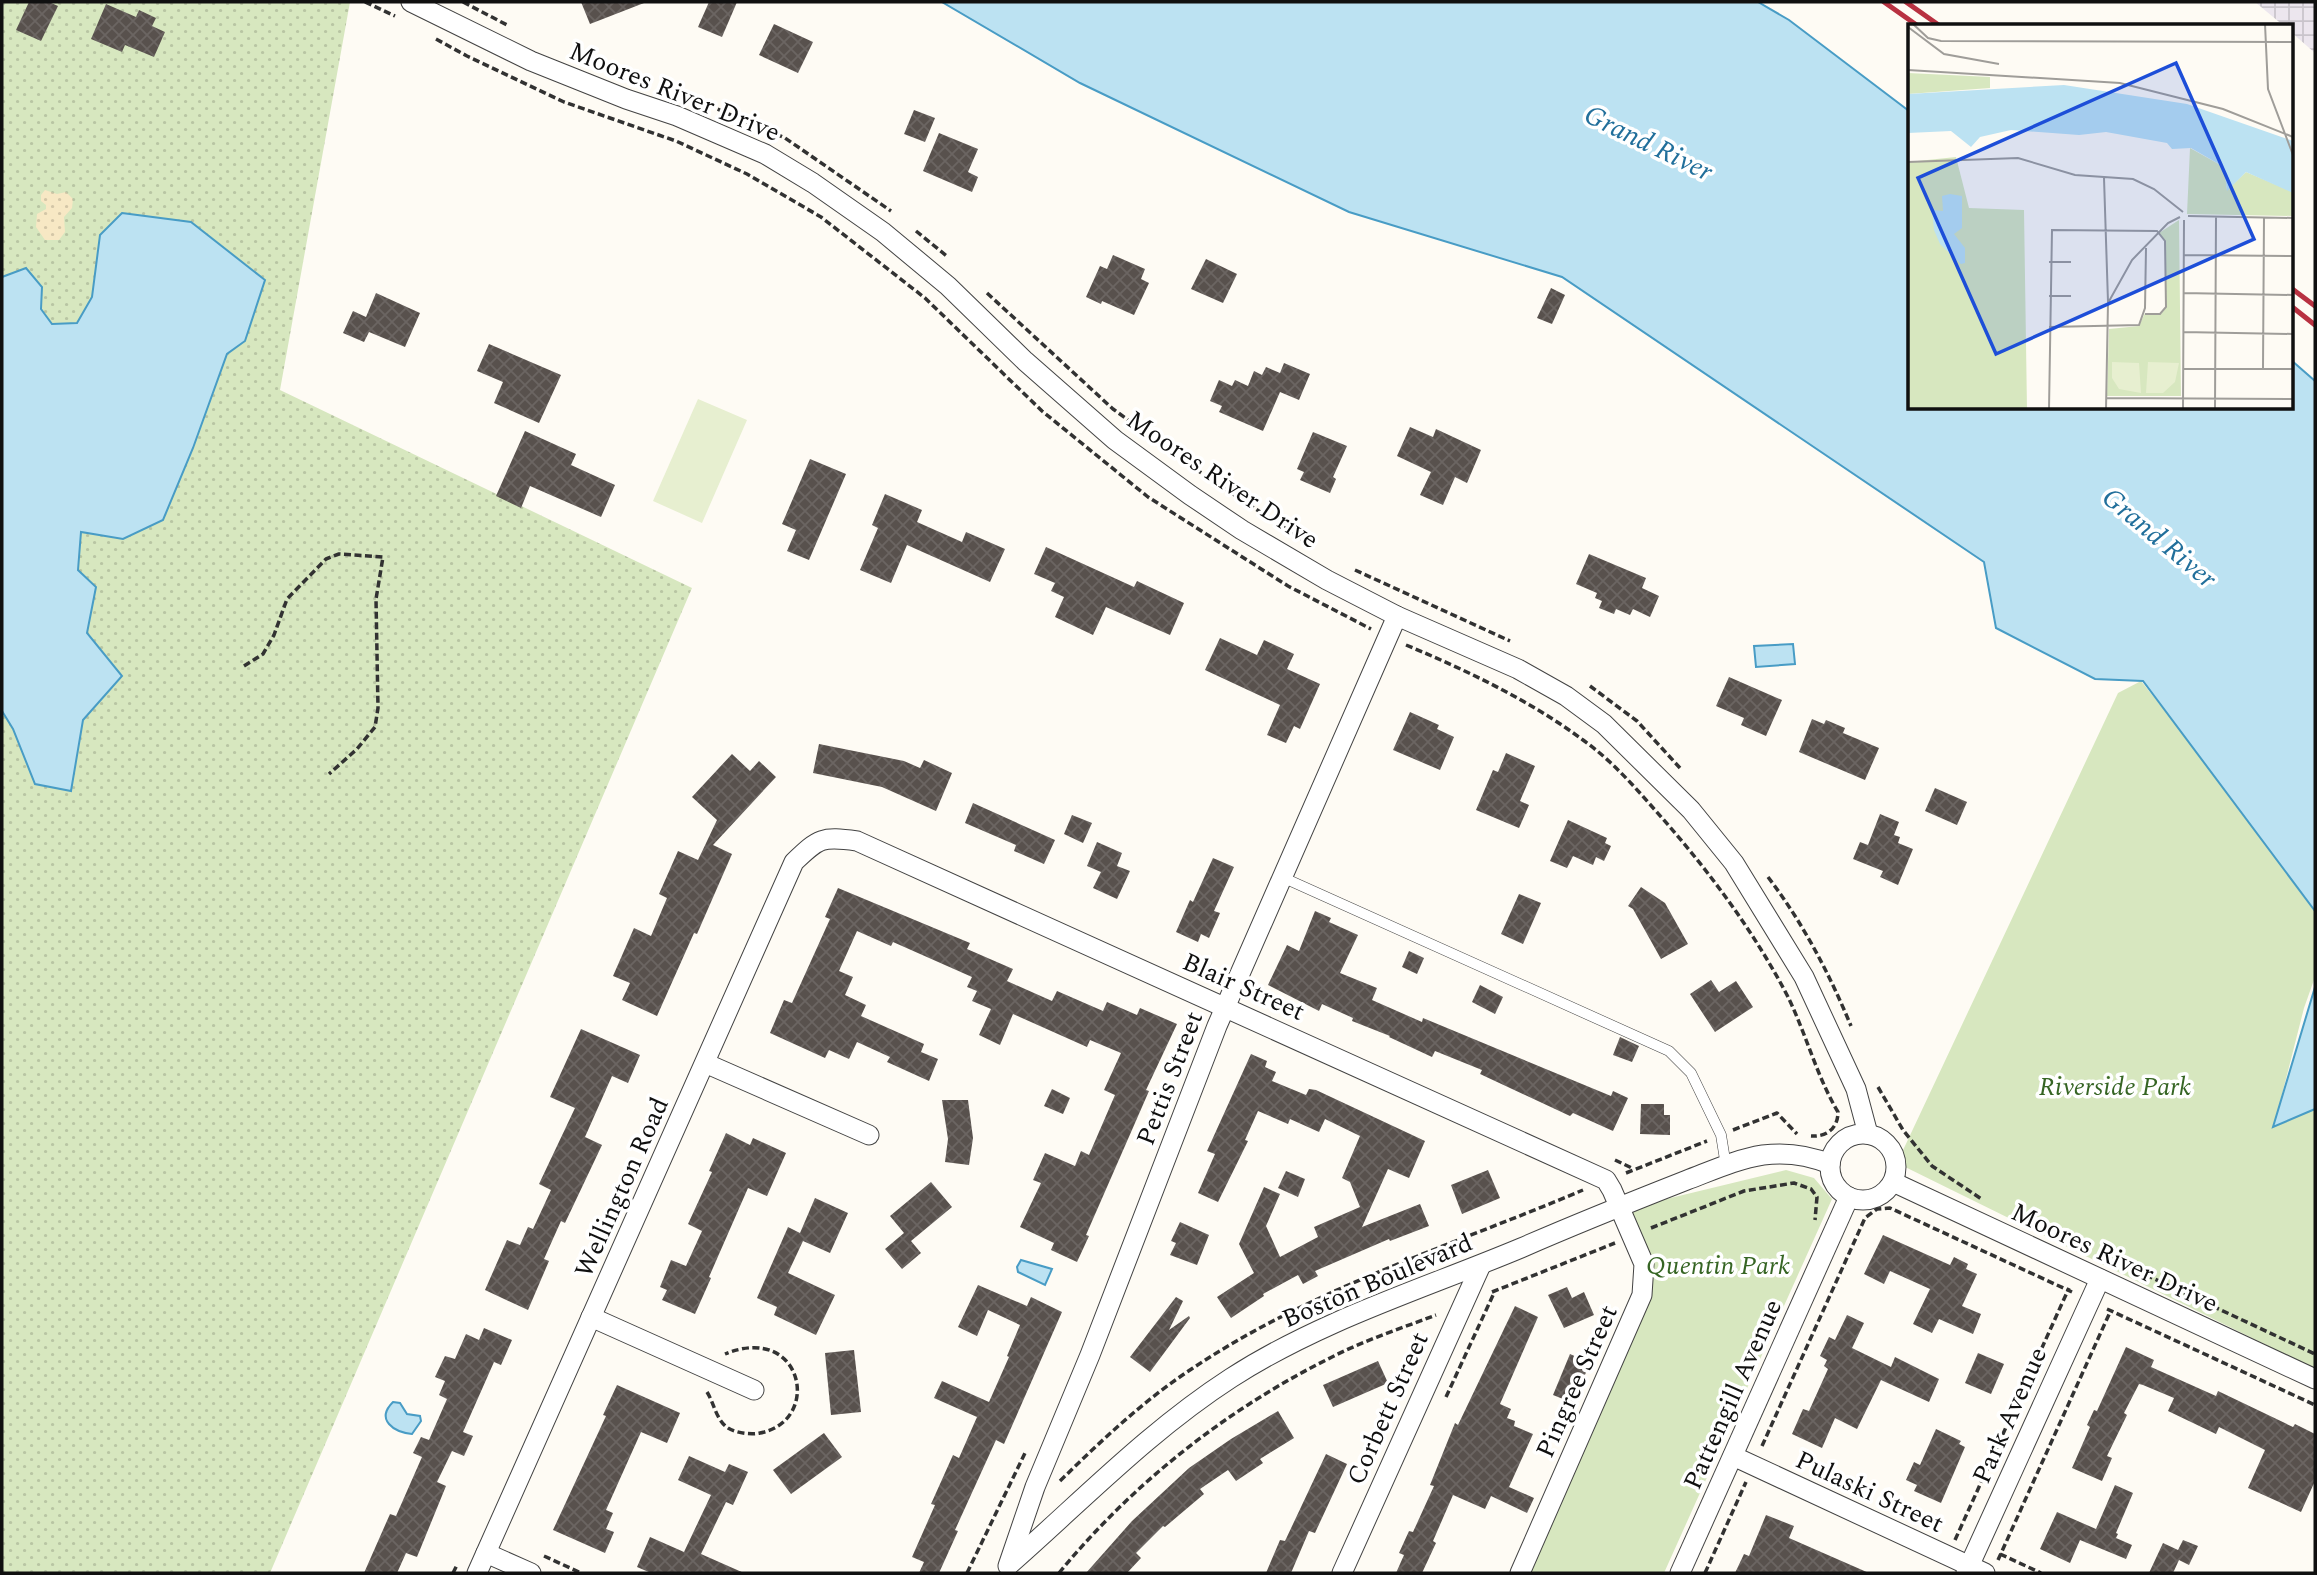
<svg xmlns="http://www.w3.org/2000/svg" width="2317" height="1575" viewBox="0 0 2317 1575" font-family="Spectral,serif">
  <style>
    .industrial { fill: url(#industrial-grid) }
    .grass { fill: url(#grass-dots) }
    .sand { fill: url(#sand-dots) }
    .park { fill: #d7e7bf }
    .pitch { fill: #e7efd0 }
    .water { fill: #bce2f2; stroke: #489cc5; stroke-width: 2 }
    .building { fill: url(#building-cross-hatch) }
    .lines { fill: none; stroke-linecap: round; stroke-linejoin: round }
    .lane-casing { stroke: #434343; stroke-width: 11 }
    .street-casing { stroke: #434343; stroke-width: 21 }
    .path { stroke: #323232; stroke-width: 3.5; stroke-dasharray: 7 3.5; stroke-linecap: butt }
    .lane { stroke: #fff; stroke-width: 10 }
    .street { stroke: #fff; stroke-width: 19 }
    .rail { stroke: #b83141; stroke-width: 5 }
    .labels { text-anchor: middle; stroke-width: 7; stroke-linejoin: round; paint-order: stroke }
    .street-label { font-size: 26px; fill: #101010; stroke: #fff }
    .park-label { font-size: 26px; font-style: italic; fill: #366524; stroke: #fff }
    .water-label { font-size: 28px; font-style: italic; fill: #216f9b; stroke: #fff }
    .inset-road { fill: none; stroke: #9f9d99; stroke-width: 2 }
    .view { fill: #1d4ed8; fill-opacity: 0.15; stroke: #1d4ed8; stroke-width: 3.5 }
    .inset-edge { fill: none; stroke: #101010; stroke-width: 3.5 }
  </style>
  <defs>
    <pattern id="industrial-grid" width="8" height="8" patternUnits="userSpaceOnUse" patternTransform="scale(1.75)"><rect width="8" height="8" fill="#ece6ee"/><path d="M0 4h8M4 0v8" fill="none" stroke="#c9c4cb"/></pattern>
    <pattern id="grass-dots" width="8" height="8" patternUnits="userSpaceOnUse" patternTransform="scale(1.75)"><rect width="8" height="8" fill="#d7e7bf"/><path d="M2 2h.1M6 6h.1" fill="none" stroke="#b8c5a3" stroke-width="1.8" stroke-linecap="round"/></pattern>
    <pattern id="sand-dots" width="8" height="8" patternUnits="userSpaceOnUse" patternTransform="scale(1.75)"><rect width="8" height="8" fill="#f7e8c4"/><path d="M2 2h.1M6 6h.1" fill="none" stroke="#d3c6a7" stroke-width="1.8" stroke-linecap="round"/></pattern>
    <pattern id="building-cross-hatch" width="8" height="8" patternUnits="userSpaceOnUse" patternTransform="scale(1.75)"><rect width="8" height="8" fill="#58514d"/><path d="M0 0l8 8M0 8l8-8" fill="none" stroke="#6b6562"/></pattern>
  </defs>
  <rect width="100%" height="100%" fill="#fefbf4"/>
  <polygon class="industrial" points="2255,2 2315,2 2315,53 2291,32 2291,26 2284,26"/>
  <polygon class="grass" points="2,2 350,2 280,390 692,588 270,1573 2,1573"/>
  <polygon class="sand" points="45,190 57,194 66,192 73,199 72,208 64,217 65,232 59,240 45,240 36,227 37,214 46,209 46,205 41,201 41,195"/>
  <g class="park">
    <polygon points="2141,681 2262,832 2315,909 2315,977 2304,1008 2276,1118 2315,1104 2315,1369 1897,1163 2118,693"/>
    <polygon points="1786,1170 1814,1178 1832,1199 1664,1573 1517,1573 1638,1302 1641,1262 1621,1210"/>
  </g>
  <polygon class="pitch" points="698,399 747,420 702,523 653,501"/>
  <g class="water">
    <polygon points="942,2 1758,2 1789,20 1909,111 1909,408 2291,408 2291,360 2315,381 2315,911 2143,681 2095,679 1996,628 1984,562 1562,277 1349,212 1080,83"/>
    <polygon points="122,213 191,222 265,280 245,341 227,354 193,448 163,520 123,539 81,532 78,570 96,587 87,633 122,676 83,720 71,791 35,784 13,729 2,711 2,277 26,268 42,287 41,309 52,324 77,323 92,297 100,235"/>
    <polygon points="1793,644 1795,664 1756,667 1754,646"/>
    <polygon points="2315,987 2315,1109 2273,1127"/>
    <polygon points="1021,1260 1052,1269 1045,1285 1018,1272 1017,1267"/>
    <path d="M 393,1402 L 400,1403 L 407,1414 L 420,1416 L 421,1421 L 412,1434 C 394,1432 375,1420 393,1402 Z"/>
  </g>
  <g class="building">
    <polygon points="29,2 49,2 58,6 41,41 16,30"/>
    <polygon points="581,2 643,2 644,3 590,24"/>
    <polygon points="709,2 737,2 722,37 698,27"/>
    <polygon points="106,4 136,17 139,10 156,18 152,26 165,32 154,57 125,45 122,52 91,39"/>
    <polygon points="774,24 813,42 798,73 759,55"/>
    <polygon points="914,110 935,118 925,142 904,134"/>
    <polygon points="939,133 978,149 968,172 978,177 972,192 923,171"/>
    <polygon points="1113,255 1145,269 1141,279 1149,283 1134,315 1102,301 1101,304 1086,297 1100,266 1107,269"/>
    <polygon points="1206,259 1237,274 1223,303 1191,289"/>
    <polygon points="1551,288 1565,295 1552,324 1537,318"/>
    <polygon points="376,293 420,313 405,347 369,332 364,342 343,333 353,311 366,317"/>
    <polygon points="489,344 561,375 539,423 494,403 503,382 477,371"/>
    <polygon points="1284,363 1310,374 1299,400 1280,392 1263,431 1219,412 1222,406 1210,401 1219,380 1232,386 1235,380 1248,386 1254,371 1262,375 1266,367 1280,373"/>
    <polygon points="1410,427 1433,437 1436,429 1481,450 1467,483 1455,477 1443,505 1420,495 1431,472 1397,456"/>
    <polygon points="525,431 576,454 571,465 615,485 601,517 530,486 521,508 496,496"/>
    <polygon points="1313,432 1347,446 1333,477 1336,479 1330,493 1300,480 1304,472 1297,469"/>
    <polygon points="810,459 846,474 809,560 787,551 796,530 782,524"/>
    <polygon points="885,494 922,510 917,522 962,542 966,532 1005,549 990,582 907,545 891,583 860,570 878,528 872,525"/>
    <polygon points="1046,547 1134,587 1137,581 1184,603 1170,635 1106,607 1093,635 1055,617 1064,597 1051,591 1055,583 1034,574"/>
    <polygon points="1589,554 1646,578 1642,588 1659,596 1650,617 1633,609 1630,615 1616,609 1614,614 1599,608 1602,601 1595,598 1597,593 1576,584"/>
    <polygon points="1220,638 1257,655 1264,640 1294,654 1287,669 1320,684 1300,729 1294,726 1286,743 1267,735 1280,705 1205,670"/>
    <polygon points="1729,677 1782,700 1766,736 1741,725 1744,718 1716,706"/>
    <polygon points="1410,712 1439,725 1437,729 1454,737 1440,770 1393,750"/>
    <polygon points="1812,719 1824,724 1826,720 1845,728 1843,733 1879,748 1865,780 1799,752"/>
    <polygon points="819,744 904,761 920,768 924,760 952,773 936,811 882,787 813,773"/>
    <polygon points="1506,753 1535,766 1520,801 1529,805 1519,828 1476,810 1493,770 1498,772"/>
    <polygon points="732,754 750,771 759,761 776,777 713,845 732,854 697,934 694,933 657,1016 622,1000 630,983 613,976 634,928 651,936 667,898 659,894 678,851 698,860 717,820 692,797"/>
    <polygon points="1935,788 1967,802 1957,825 1925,811"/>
    <polygon points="973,803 1055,840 1044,864 1014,851 1016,845 965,823"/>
    <polygon points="1880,814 1899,822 1894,835 1900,837 1898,843 1913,849 1898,885 1880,877 1883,871 1853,859 1860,842 1868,845"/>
    <polygon points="1072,815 1092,823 1083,843 1064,834"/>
    <polygon points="1568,820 1607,838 1605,843 1611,846 1604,861 1596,857 1593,865 1573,856 1567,868 1550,861"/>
    <polygon points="1097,842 1122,853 1117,866 1130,871 1117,899 1093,888 1101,872 1087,866"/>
    <polygon points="1213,858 1234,867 1214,911 1220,913 1209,938 1201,934 1198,942 1176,932 1190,900 1193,902"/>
    <polygon points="1641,887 1665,903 1688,944 1661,959 1633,909 1628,906"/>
    <polygon points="838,888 970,943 967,949 1013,969 1007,981 1052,1001 1057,991 1103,1011 1107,1002 1137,1015 1140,1008 1177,1024 1146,1090 1149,1091 1086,1235 1089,1236 1077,1262 1051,1250 1054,1243 1020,1227 1041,1183 1033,1180 1045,1153 1075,1166 1081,1151 1089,1155 1115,1095 1104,1090 1121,1053 1090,1040 1087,1047 1013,1014 1000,1045 979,1035 991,1009 972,1001 977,991 967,987 972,977 893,942 891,946 857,931 839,971 853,977 845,995 866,1005 861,1016 924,1044 921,1052 938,1059 929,1081 887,1062 890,1057 857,1042 849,1059 829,1050 825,1058 770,1033 784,1000 792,1003 830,919 825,917"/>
    <polygon points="1519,894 1541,903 1523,944 1501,934"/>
    <polygon points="1315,911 1331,918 1329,922 1358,935 1340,973 1377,988 1372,1000 1422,1022 1423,1018 1611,1096 1613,1091 1628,1098 1613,1131 1573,1113 1570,1116 1480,1074 1482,1070 1435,1051 1432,1057 1389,1037 1390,1036 1352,1021 1353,1018 1322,1004 1319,1011 1268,985 1287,945 1299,951"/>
    <polygon points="1409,951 1424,958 1417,974 1402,967"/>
    <polygon points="1711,980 1719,992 1736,981 1753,1007 1715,1032 1690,994"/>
    <polygon points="1480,985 1503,997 1495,1014 1472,1002"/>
    <polygon points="581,1029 640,1055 628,1083 612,1076 585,1137 602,1145 565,1223 561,1221 544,1259 549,1261 528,1310 485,1290 507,1240 520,1245 528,1227 533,1229 551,1190 539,1184 575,1108 550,1097"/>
    <polygon points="1620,1037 1639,1046 1632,1062 1613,1055"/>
    <polygon points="1251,1054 1267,1061 1265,1067 1276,1072 1272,1081 1306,1095 1309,1089 1316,1090 1425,1141 1409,1178 1388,1169 1362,1227 1420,1204 1429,1226 1390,1241 1389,1239 1315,1271 1318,1276 1303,1284 1298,1275 1263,1294 1264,1296 1231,1318 1217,1297 1254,1273 1239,1244 1264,1187 1280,1194 1266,1226 1280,1257 1318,1237 1314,1227 1360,1207 1350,1182 1342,1178 1360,1136 1325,1119 1319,1132 1290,1119 1288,1124 1258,1111 1245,1140 1248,1141 1218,1202 1198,1193 1215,1154 1207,1151"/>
    <polygon points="1052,1089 1070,1098 1063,1114 1044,1106"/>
    <polygon points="942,1100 968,1100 973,1138 969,1165 945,1162 948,1139"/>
    <polygon points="1641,1104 1664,1104 1664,1115 1670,1115 1670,1135 1640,1134"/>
    <polygon points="726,1133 750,1145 753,1138 786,1153 767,1196 748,1188 709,1277 711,1278 695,1314 662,1300 667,1290 660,1287 671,1260 686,1266 702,1231 688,1224 712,1172 709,1171"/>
    <polygon points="1488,1170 1500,1198 1462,1214 1451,1185"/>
    <polygon points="1286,1171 1305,1179 1298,1197 1278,1188"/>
    <polygon points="931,1182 952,1207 911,1241 921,1253 902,1269 885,1249 904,1233 890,1216"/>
    <polygon points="815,1198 848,1213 830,1253 803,1241 788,1273 835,1295 816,1335 774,1315 777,1307 757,1298 788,1227 800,1233"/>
    <polygon points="1180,1222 1209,1235 1197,1265 1170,1255 1176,1243 1171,1241"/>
    <polygon points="1883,1235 1950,1265 1954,1257 1968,1264 1966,1269 1977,1274 1962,1306 1981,1314 1973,1334 1939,1319 1932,1333 1913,1324 1930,1289 1890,1271 1884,1284 1864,1274"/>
    <polygon points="978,1285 1027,1306 1031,1297 1062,1312 1004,1444 996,1440 955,1530 958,1531 939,1573 919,1573 924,1562 912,1557 935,1505 931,1504 953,1455 959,1458 977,1417 934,1398 942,1381 989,1402 1009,1357 1007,1356 1020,1325 988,1310 977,1336 958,1327"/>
    <polygon points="1567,1287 1572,1298 1584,1292 1594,1315 1564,1328 1548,1295"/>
    <polygon points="1176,1297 1183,1301 1169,1330 1189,1316 1190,1318 1150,1372 1130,1357"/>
    <polygon points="1515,1306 1538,1317 1500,1404 1511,1409 1507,1418 1515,1421 1514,1426 1533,1434 1509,1487 1534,1498 1527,1513 1491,1496 1485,1509 1453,1495 1433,1541 1436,1543 1422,1573 1396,1573 1404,1555 1399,1553 1409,1531 1413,1532 1434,1486 1430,1485 1455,1423 1458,1425"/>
    <polygon points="1847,1315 1864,1323 1852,1348 1891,1367 1895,1357 1939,1379 1929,1402 1881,1380 1857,1429 1835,1418 1822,1448 1792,1434 1803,1409 1809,1411 1828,1369 1824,1366 1827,1360 1820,1356 1829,1337 1835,1340"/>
    <polygon points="484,1328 512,1340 501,1365 494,1362 463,1432 473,1436 464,1456 452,1451 437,1482 446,1486 417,1557 406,1553 397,1573 364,1573 390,1514 396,1516 422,1457 413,1453 421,1437 429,1440 447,1399 439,1395 445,1381 435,1377 445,1356 455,1359 466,1334 479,1340"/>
    <polygon points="2126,1347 2154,1360 2151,1367 2216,1396 2218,1391 2293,1427 2295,1424 2315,1434 2315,1481 2301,1512 2248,1488 2265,1450 2219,1427 2216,1434 2168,1411 2174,1398 2143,1385 2139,1384 2124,1413 2127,1415 2107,1456 2112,1458 2102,1481 2072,1468 2090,1427 2087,1425 2094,1410 2097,1411"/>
    <polygon points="854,1350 861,1412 831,1415 825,1353"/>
    <polygon points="1978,1353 2004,1364 1991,1394 1965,1383"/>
    <polygon points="1570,1354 1590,1363 1573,1403 1553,1395"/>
    <polygon points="1378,1361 1388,1383 1333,1407 1323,1385"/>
    <polygon points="617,1385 680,1413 667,1443 641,1432 606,1510 613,1513 606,1529 614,1532 605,1553 553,1530 606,1416 603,1415"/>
    <polygon points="1278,1411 1294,1438 1260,1459 1263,1463 1236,1481 1228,1470 1200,1489 1204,1494 1165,1527 1163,1526 1136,1553 1141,1558 1127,1573 1086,1573 1132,1521 1189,1468 1231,1439"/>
    <polygon points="1936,1429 1961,1441 1959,1444 1965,1447 1941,1503 1914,1491 1917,1485 1906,1480 1914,1462 1920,1465"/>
    <polygon points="824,1433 842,1457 791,1494 773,1470"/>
    <polygon points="1326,1454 1347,1464 1315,1533 1309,1531 1291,1573 1266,1573 1280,1540 1285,1541"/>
    <polygon points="689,1456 725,1472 729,1464 748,1472 733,1505 726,1502 701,1554 744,1573 651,1573 637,1567 650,1537 684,1552 711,1495 678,1480"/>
    <polygon points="2115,1485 2133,1493 2116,1533 2118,1534 2116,1538 2132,1545 2126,1559 2080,1540 2070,1563 2040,1549 2057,1512 2096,1529"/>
    <polygon points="1766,1515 1794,1526 1789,1538 1869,1573 1735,1573 1744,1554 1749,1556"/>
    <polygon points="2183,1540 2198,1546 2189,1565 2179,1560 2173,1573 2149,1573 2163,1543 2178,1550"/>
  </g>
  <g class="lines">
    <g class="lane-casing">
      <polyline id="lane" points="1284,878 1669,1051 1691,1073 1721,1135 1726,1166"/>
    </g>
    <g class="street-casing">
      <g id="street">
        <polyline points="411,2 531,61 626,99 677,116 765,154 813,183 883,232 948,286 1025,361 1115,440 1190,495 1242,530 1327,580 1397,616 1518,669 1566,696 1604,724 1691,810 1734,863 1804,977 1856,1089 1868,1134"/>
        <polyline points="705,1063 869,1135"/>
        <circle cx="1863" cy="1167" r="33"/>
        <polyline points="1893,1182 2315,1379"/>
        <polyline points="591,1317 754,1390"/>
        <polyline points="1733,1456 1985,1573"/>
        <polyline points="486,1553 531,1573"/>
        <path d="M 1009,1565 C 1082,1501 1149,1431 1231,1378 C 1321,1320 1423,1289 1521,1248 C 1576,1224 1631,1202 1687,1180 C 1711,1171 1737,1159 1763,1155 C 1786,1152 1808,1155 1830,1164"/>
        <polyline points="1008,1566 1035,1487 1090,1355 1217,1026 1397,616"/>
        <path d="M 477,1573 L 794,862 C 819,838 822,836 857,841 L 1606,1180 L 1612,1190 L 1644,1264 L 1642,1295 L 1520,1573"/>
        <polyline points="1342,1573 1481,1265"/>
        <polyline points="1680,1573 1849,1197"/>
        <polyline points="1966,1573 2100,1279"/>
      </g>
    </g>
    <g class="path">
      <polyline points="365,2 395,16"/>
      <polyline points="463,2 509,26"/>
      <polyline points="436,39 467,56 564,102 676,141 747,174 821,217 925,298 1042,411 1148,497 1288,586 1371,629"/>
      <polyline points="708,105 785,138 891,211"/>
      <polyline points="916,231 948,257"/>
      <polyline points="987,293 1113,409 1207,477 1312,546"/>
      <polyline points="1355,570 1510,641"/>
      <path d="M 1406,645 C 1468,671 1529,700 1583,740 C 1611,760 1633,785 1655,810 C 1705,866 1752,928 1787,995 C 1806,1033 1816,1075 1838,1112 C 1838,1128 1827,1137 1811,1136"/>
      <polyline points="244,666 263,654 274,635 287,599 326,559 339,554 383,557 376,599 378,708 375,727 357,749 329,774"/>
      <polyline points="1590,686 1637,721 1680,768"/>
      <path d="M 1768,877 C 1803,923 1829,973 1851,1026"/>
      <polyline points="1878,1087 1903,1130 1932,1166 1983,1200"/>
      <polyline points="1733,1130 1777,1113 1797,1134"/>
      <polyline points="1615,1160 1634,1169"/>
      <polyline points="1626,1173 1707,1141"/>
      <polyline points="1651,1228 1744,1191 1794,1183 1811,1189 1817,1197 1815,1220"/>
      <polyline points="2146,1275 2315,1354"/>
      <polyline points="1492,1292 1615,1243"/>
      <polyline points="2107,1309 2315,1405"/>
      <path d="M 707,1392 C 714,1403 716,1420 728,1428 C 736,1433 751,1435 760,1433 C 823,1421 803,1322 725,1354"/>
      <polyline points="1446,1397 1494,1293"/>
      <polyline points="1762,1446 1865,1218 1877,1209 1890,1208 2072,1292"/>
      <path d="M 1060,1481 C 1102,1440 1144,1400 1193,1368 C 1313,1288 1451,1246 1583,1190"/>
      <polyline points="1955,1540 2069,1288"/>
      <polyline points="2000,1554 2041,1573"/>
      <polyline points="544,1556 581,1573"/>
      <polyline points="1998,1560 2111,1310"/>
      <polyline points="453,1573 457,1565"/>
      <polyline points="967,1573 1026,1451"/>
      <path d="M 1059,1573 C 1133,1483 1227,1409 1332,1357 C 1365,1340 1402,1328 1436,1315"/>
      <polyline points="1705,1573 1746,1482"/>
    </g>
    <use href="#lane" class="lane"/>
    <use href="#street" class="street"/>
    <g class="rail">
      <polyline points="1884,2 1918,26"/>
      <polyline points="1906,2 1940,26"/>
      <polyline points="2291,288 2315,306"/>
      <polyline points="2291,306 2315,325"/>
    </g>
  </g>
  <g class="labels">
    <g class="street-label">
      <text transform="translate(675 91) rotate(22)" y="9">Moores River Drive</text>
      <text transform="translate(1223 479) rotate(34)" y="9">Moores River Drive</text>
      <text transform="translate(1244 986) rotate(24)" y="9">Blair Street</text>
      <text transform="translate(1169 1078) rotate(-69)" y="9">Pettis Street</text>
      <text transform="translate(621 1187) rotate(-66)" y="9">Wellington Road</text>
      <text transform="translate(2115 1257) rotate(25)" y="9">Moores River Drive</text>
      <text transform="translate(1377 1280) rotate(-23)" y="9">Boston Boulevard</text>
      <text transform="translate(1576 1381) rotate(-66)" y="9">Pingree Street</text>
      <text transform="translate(1732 1394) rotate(-66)" y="9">Pattengill Avenue</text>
      <text transform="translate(1387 1408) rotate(-66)" y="9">Corbett Street</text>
      <text transform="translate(2009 1415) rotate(-66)" y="9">Park Avenue</text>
      <text transform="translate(1870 1491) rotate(25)" y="9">Pulaski Street</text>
    </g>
    <g class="park-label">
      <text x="2115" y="1095">Riverside Park</text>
      <text x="1718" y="1274">Quentin Park</text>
    </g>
    <g class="water-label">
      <text transform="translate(1649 142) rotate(26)" y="10">Grand River</text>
      <text transform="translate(2160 537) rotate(40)" y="10">Grand River</text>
    </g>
  </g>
  <g transform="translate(1908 24)">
    <rect width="385" height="385" fill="#fefbf4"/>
    <path d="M 48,133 L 61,184 L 116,186 L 119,385 L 0,385 L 0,138 Z" fill="#d7e7bf"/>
    <path d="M 0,49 L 82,53 L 82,64 L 0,70 ZM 282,124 L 316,143 L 319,166 L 338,148 L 385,168 L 385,192 L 279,190 ZM 271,196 L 273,372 L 199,372 L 201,305 L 231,302 L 237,289 L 253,290 L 257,285 L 257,218 L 251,209 Z" fill="#d7e7bf"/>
    <path d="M 204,338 L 231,339 L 233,369 L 211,365 L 204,354 ZM 240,338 L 271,339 L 267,358 L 255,369 L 238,369 Z" fill="#e7efd0"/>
    <path d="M 156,61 L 279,80 L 385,117 L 385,169 L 338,148 L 319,167 L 316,143 L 283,124 L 264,125 L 259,119 L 198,108 L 171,111 L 103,106 L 72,113 L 63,123 L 43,107 L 0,109 L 0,70 ZM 42,170 L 54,172 L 54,204 L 46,210 L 57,224 L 57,239 L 53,240 L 32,220 L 26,206 L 24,186 L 35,187 L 34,172 Z" fill="#bce2f2"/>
    <path class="inset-road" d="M 5,0 L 20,14 L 33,17 L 385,18M 357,0 L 360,65 L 385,131M 0,3 L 36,30 L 91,40M 0,46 L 212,59 L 315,85 L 385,113M 0,138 L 110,134 L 167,151 L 225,155 L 246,165 L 275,188M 196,154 L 200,278M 280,192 L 385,194M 275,231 L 385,232M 141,238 L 163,238M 275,269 L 385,271M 141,272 L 163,272M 141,303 L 231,301 L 237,284 L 238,224M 275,308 L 385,310M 275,345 L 385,345M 355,345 L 356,193M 198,374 L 385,375M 141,385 L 144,206 L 249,207 L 257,217 L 258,283 L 252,290 L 237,290M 198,385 L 200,279 L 224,236 L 260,199 L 272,193M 275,385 L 276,196M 307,385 L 308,193"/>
    <path class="view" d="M 268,39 L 346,215 L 88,330 L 10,154 Z"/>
    <rect width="385" height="385" class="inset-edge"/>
  </g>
  <rect width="2317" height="1575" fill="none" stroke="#101010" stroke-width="7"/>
</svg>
